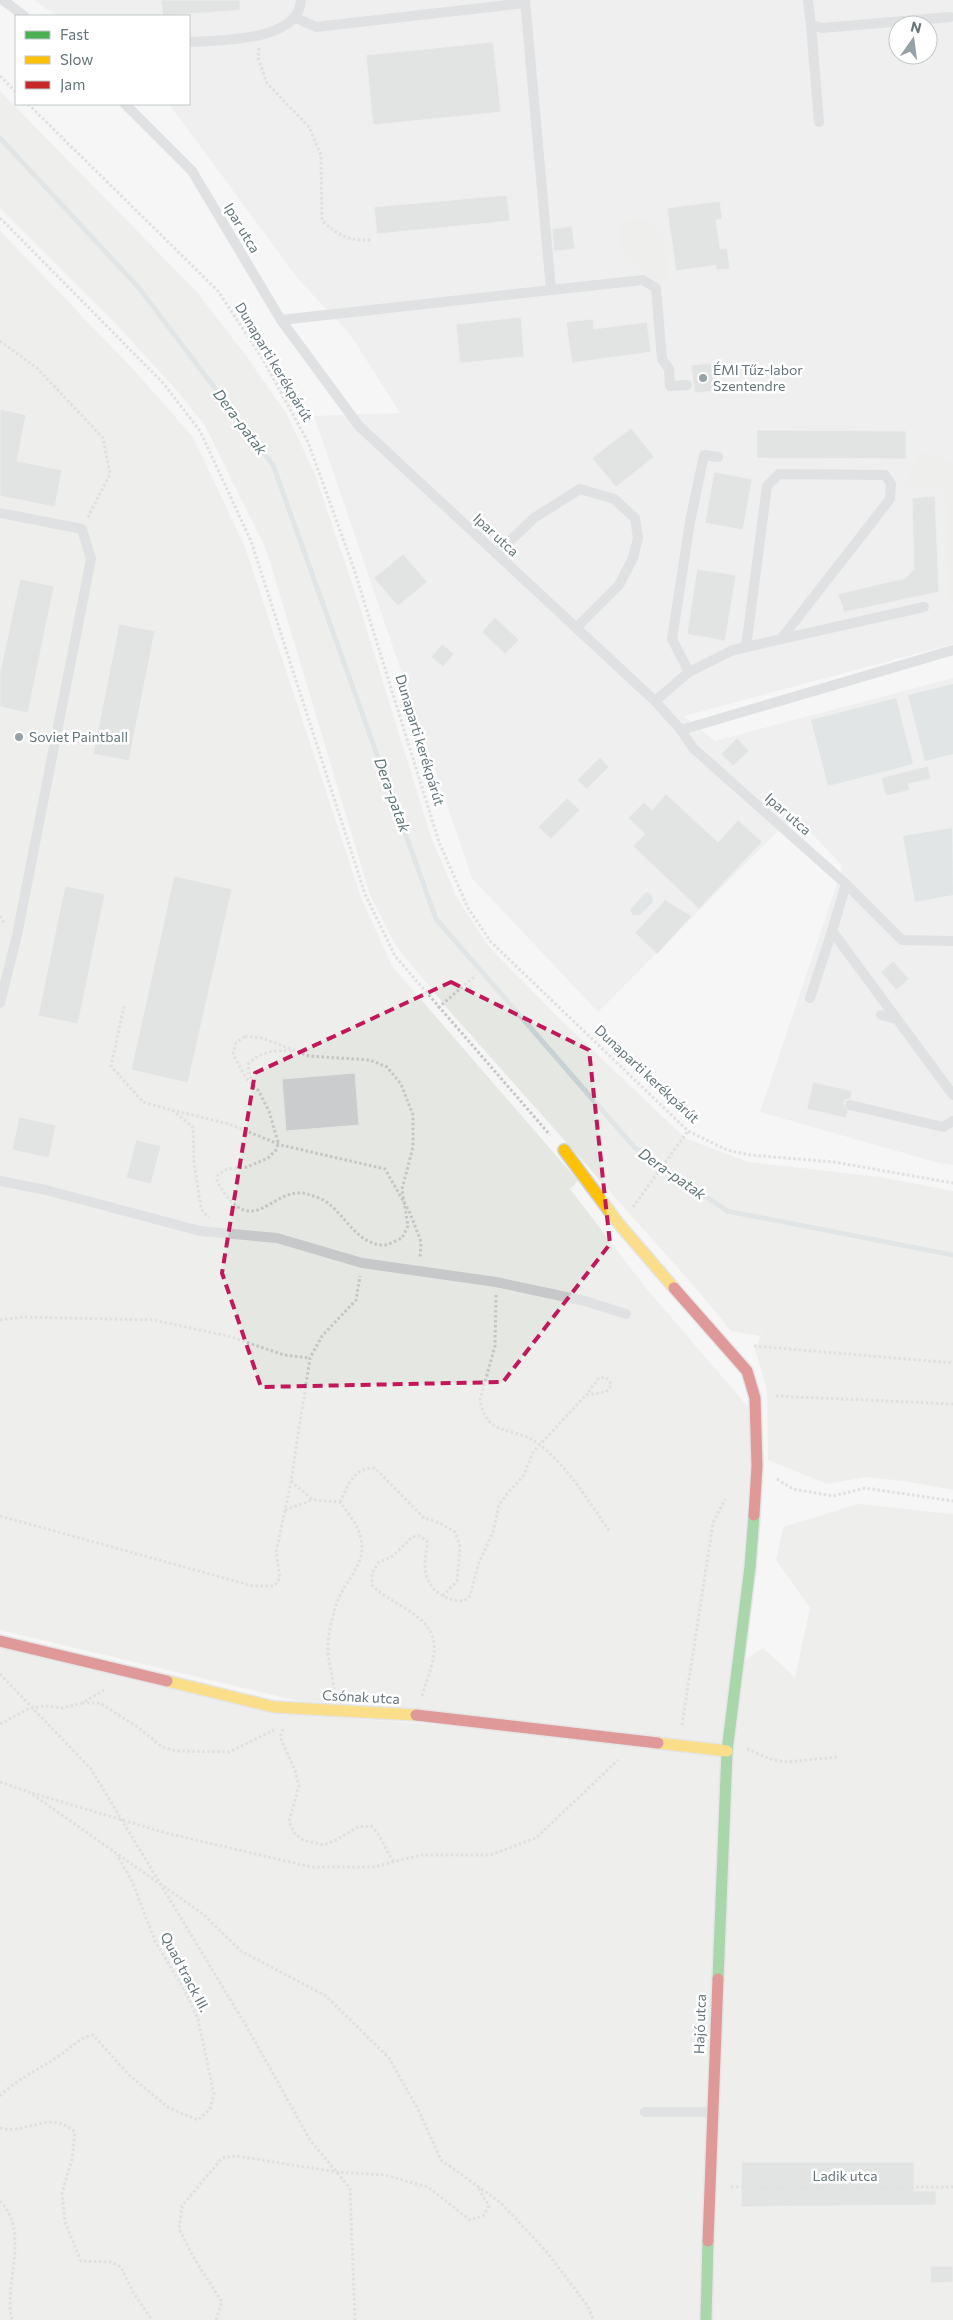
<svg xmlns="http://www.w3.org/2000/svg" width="953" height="2320" viewBox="0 0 953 2320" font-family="Commissioner,sans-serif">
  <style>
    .built { fill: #e4e6e5; fill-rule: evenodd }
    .green { fill: #e4e7e2 }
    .water { fill: #c8d1d3 }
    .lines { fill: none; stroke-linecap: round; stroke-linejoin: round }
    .stream { stroke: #c8d1d3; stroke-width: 5 }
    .building { fill: #cbcccd; stroke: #e4e4e4 }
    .fast-casing { stroke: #d0d1d2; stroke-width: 14 }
    .slow-casing { stroke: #d0d1d2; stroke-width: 14 }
    .jam-casing { stroke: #d0d1d2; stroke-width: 14 }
    .path { stroke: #c5c5c6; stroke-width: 3; stroke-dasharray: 2.5 2.5; stroke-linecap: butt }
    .lane { stroke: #c6c8c9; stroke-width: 10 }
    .fast { stroke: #4caf50; stroke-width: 11 }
    .slow { stroke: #ffc107; stroke-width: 11 }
    .jam { stroke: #c62828; stroke-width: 11 }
    .marked { fill: none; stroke: #c2185b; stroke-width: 4; stroke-dasharray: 10 6; stroke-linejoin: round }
    .poi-dot { fill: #97a2a6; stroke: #fff; stroke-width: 2 }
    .labels { text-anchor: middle; stroke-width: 5; stroke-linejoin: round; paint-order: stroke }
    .street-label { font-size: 14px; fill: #65757b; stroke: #fff }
    .poi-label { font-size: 14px; fill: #65757b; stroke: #fff; text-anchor: start }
    .water-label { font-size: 15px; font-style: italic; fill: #5f7477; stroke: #fff }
  </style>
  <rect width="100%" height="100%" fill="#f5f5f5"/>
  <path class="built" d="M 34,0 L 953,0 L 953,644 L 684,716 L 715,741 L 953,678 L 953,1165 L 939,1163 L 760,1112 L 843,866 L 794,815 L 598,1012 L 472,878 L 314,416 L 400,413 L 350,334 L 299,280 L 169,104 L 189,104 L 189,16 L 57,16 ZM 898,25 L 928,25 L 928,55 L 898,55 Z"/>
  <g class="green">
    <polygon points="0,91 196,291 244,353 286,413 314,472 356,595 431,837 457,898 490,948 557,1016 685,1138 748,1162 880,1177 953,1191 953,1490 904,1481 866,1477 827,1484 768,1460 767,1389 755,1350 764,1328 760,1336 731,1331 701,1294 447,1008 396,946 370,895 266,549 204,424 177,391 118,326 0,208"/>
    <path d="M 644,219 L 663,234 L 668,267 L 668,283 C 647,277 633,263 619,246 L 620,221 Z"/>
    <polygon points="0,231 133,369 193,437 245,547 362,900 392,966 578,1181 570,1189 646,1288 753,1413 737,1665 763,1648 795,1677 810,1608 776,1560 783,1527 858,1504 953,1514 953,2320 0,2320 0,1646 281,1713 723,1747 298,1701 0,1630"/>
    <polygon points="922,451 953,463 953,604 949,603 945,490 905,486"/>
  </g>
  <g class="water">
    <polygon points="953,684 953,754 925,761 908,695"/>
    <polygon points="896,698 913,764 828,786 811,720"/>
    <polygon points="952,828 953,895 915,902 903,836"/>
    <polygon points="646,892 652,895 653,902 640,915 633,915 630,910"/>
  </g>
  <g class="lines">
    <polyline class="stream" points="0,138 139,288 273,465 436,919 635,1148 727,1211 953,1255"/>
  </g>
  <g class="building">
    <polygon points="161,0 240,0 240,10 163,16"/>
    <polygon points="493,42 501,112 373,125 366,55"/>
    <polygon points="507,195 510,221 377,234 374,207"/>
    <polygon points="720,201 722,219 716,220 720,249 727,248 730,269 716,270 716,265 676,271 667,208"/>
    <polygon points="572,226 575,249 554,251 552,229"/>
    <polygon points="521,317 524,357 460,363 456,324"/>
    <polygon points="593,319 594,329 647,322 651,352 572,363 566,322"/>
    <polygon points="711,363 715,391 695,393 691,365"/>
    <polygon points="0,409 26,415 17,461 62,470 55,507 0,496"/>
    <polygon points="631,428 654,457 616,487 592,458"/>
    <polygon points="757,430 906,431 906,459 757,458"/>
    <polygon points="714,472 752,479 743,530 705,523"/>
    <polygon points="935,496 939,592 844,612 838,594 906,578 914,569 912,498"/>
    <polygon points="403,554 427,582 398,606 374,578"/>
    <polygon points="697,569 736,575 725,641 687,634"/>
    <polygon points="20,579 54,586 28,713 0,707 0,672"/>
    <polygon points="495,617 519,640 505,654 482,632"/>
    <polygon points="119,624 155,631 129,761 93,754"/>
    <polygon points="442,644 454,654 443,667 431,657"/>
    <polygon points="737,738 749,751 733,766 721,754"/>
    <polygon points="600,757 609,767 587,789 577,780"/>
    <polygon points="928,766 931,779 908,784 910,790 886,796 881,778"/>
    <polygon points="666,794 718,842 738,820 762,842 699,909 633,846 645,834 628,818 644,802 652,810"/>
    <polygon points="567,798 580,810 551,839 538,827"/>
    <polygon points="174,876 232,889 188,1083 131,1070"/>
    <polygon points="65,886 105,894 78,1024 38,1016"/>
    <polygon points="665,900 692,916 657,954 635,933"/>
    <polygon points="893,961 909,979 896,990 881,972"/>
    <polygon points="355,1073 359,1125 286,1131 282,1079"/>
    <polygon points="813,1082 852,1091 851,1098 845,1100 843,1104 848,1111 846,1118 807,1109"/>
    <polygon points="19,1117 56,1125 49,1158 12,1150"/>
    <polygon points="136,1140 161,1146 151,1184 126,1178"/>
    <polygon points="742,2162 914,2162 914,2191 936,2191 936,2205 741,2207"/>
    <polygon points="930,2266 953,2266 953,2282 931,2283"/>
  </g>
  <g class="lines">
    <g class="fast-casing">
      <g id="fast">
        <polyline points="718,1979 727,1751 750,1567 754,1515"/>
        <polyline points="706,2320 708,2241"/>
      </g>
    </g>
    <g class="slow-casing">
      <g id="slow">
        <polyline points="564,1150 619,1224 674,1288"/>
        <polyline points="167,1681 274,1707 416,1715"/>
        <polyline points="658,1743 727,1751"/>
      </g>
    </g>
    <g class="jam-casing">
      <g id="jam">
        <polyline points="674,1288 747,1371 755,1398 757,1466 754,1515"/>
        <polyline points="0,1641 167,1681"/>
        <polyline points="416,1715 658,1743"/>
        <polyline points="708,2241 718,1979"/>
      </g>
    </g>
    <g class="path">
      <path d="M 259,48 L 258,58 L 267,83 L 309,127 L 321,155 L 322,221 C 339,235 347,241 371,240"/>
      <polyline points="0,76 16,92"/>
      <polyline points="28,104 218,291 262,358 308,442 354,569 439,842 468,908 491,942 688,1131 727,1150 750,1155 834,1162 953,1183"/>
      <polyline points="0,218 164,384 200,431 251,541 365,894 395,956 550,1135"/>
      <polyline points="0,341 37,368 103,438 110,474 88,517"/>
      <polyline points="0,916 5,924"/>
      <polyline points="124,1006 111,1066 143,1102 172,1110 193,1127 194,1162 201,1209 209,1218"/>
      <polyline points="438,1008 476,975"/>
      <path d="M 245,1036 L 262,1038 L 309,1056 L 370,1060 L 387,1067 L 401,1084 L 413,1115 L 413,1147 L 402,1189 L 408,1226 L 402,1238 C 397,1240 390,1244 385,1245 C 359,1246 346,1217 328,1203 C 323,1199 314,1196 307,1194 C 272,1184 253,1246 217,1181 L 218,1175 L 227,1169 L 247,1167 L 268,1158 L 277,1149 L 278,1142 L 269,1111 L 258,1090 L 246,1078 L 233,1054 L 236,1043 Z"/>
      <path d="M 254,1083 L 249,1075 L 248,1064 C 262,1051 274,1050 292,1051"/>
      <polyline points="172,1110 229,1124 281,1145 385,1169 410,1213 421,1242 420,1258"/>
      <polyline points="633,1207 688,1131"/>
      <path d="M 496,1295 L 495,1346 L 480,1400 C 487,1440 517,1425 540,1445 C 569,1468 589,1502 610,1532"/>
      <polyline points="0,1320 23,1317 153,1320 228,1336 284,1355 310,1358"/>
      <polyline points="754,1346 953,1363"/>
      <polyline points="776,1396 953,1404"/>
      <polyline points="777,1479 793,1489 833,1496 865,1488 953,1501"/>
      <path d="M 291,1481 L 313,1500 L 340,1502 C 347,1512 357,1523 360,1535 C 369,1562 346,1579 337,1602 C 333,1614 329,1630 328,1644 C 327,1659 333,1674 334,1689"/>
      <path d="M 340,1502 C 348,1485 354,1467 375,1468 L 424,1518 L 440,1523 L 455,1532 L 460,1546 L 457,1581 L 442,1597"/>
      <polyline points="285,1510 312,1500"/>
      <polyline points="0,1516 253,1586 274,1586 280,1578 276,1552 290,1487 310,1358 322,1336 356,1300 360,1276"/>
      <polyline points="0,1674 91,1769 248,2029 310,2140 350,2188 355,2320"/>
      <path d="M 422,1696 C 435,1654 448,1634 403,1607 C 392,1600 380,1594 372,1585 L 372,1573 L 378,1563 L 393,1556 L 412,1537 L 420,1536 L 427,1541 C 427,1549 425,1557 425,1565 C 425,1588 443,1601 464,1601 L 470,1596 L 478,1565 L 493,1532 L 499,1505 L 507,1494 L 524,1475 L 533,1452 L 586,1395 L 606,1392 L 611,1386 L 610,1382 L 605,1377 L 599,1378 L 586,1395"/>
      <polyline points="82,1703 100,1703 139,1728 162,1747 176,1751 229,1752 274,1730"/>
      <polyline points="0,1724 28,1709 44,1706 62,1708 82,1703 106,1689"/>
      <polyline points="682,1725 713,1523 725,1499"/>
      <path d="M 283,1729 L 280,1737 L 295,1770 L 299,1786 L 289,1821 L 294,1833 L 303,1840 L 323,1845 L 336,1840 L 358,1827 L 371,1826 C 382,1836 385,1850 394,1862"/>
      <polyline points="747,1749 773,1760 788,1762 837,1757"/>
      <polyline points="0,1782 29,1792 203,1914 241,1951 326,1996 389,2058 418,2109 441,2160 500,2202 546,2251 587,2305 594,2320"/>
      <polyline points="32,1793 166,1833 311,1867 374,1867 421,1855 490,1855 536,1838 618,1760"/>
      <path d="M 0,2096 C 19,2077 39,2070 60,2055 C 72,2047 79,2038 93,2035 L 130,2076 L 169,2108 L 198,2120 L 210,2109 L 214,2094 L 198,2019 L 185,1991 L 155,1941 L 132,1881 L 117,1855"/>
      <path d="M 0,2128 C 28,2135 49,2109 75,2132 L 72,2159 L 62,2193 L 65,2222 L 81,2261 L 111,2262 L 121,2267 L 133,2292 L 152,2320"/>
      <polyline points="731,2187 953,2187"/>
      <path d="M 0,2201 C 31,2233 3,2282 12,2320"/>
      <polyline points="216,2320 222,2302 194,2258 179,2229 182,2206 222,2158 236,2156 337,2172 384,2175 428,2187 470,2220 483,2216 489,2206 478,2188"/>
    </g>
    <g class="lane">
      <polyline points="3,0 24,16"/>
      <polyline points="808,0 811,25 822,28 950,17"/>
      <polyline points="296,18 316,27 525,3"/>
      <polyline points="811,25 819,122"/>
      <path d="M 189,42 C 219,40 299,42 301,0"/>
      <polyline points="125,104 192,171 281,320 359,426 655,701 681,730 693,748 846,884 902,940 953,941"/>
      <polyline points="551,290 643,280 656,288 662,359 669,369 670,386 687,385"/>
      <polyline points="281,320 551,290 525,0"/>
      <polyline points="0,513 82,529 91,559 17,935 0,1003"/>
      <polyline points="496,554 534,518 580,489 614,499 635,518 638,538 633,558 619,585 576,628"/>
      <polyline points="746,647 767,486 779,474 885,475 891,484 890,499 781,639"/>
      <polyline points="689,672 672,639 690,522 704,455 718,457"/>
      <polyline points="655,701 689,672 733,650 924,607"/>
      <polyline points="681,730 953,650"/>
      <polyline points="846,884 832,931 953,1095"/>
      <polyline points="810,998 832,931"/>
      <polyline points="881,1015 897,1019"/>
      <polyline points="850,1105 943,1127 953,1121"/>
      <polyline points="0,1181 46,1190 200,1231 277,1238 362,1263 496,1282 585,1301 626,1314"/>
      <polyline points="645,2112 712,2112"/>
    </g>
    <use href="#fast" class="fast"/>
    <use href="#slow" class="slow"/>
    <use href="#jam" class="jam"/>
  </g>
  <path d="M0 0H953V2320H0ZM 451,982 L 589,1050 L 610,1244 L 503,1382 L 261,1387 L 222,1273 L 255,1073 Z" fill="#f5f5f5" fill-opacity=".55" fill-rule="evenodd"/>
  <path class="marked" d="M 451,982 L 589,1050 L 610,1244 L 503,1382 L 261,1387 L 222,1273 L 255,1073 Z"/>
  <g class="poi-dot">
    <circle cx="703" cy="378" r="5"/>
    <circle cx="19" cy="737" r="5"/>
  </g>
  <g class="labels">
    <g class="street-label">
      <text transform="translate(242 228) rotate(59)" y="5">Ipar utca</text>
      <text transform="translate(274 362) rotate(59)" y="5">Dunaparti kerékpárút</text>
      <text transform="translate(496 535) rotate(43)" y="5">Ipar utca</text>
      <text transform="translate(420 740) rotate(73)" y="5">Dunaparti kerékpárút</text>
      <text transform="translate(788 814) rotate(41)" y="5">Ipar utca</text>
      <text transform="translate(647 1074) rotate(43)" y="5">Dunaparti kerékpárút</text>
      <text transform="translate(361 1697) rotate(3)" y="5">Csónak utca</text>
      <text transform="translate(185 1972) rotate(62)" y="5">Quad track III.</text>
      <text transform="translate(700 2024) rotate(-88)" y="5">Hajó utca</text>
      <text x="845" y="2181">Ladik utca</text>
    </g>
    <g class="poi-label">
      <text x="713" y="375">ÉMI Tűz-labor<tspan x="713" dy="16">Szentendre</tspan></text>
      <text x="29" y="742">Soviet Paintball</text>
    </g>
    <g class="water-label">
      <text transform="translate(240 422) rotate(53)" y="5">Dera-patak</text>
      <text transform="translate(392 795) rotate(70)" y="5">Dera-patak</text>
      <text transform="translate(672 1174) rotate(35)" y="5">Dera-patak</text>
    </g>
  </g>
  <rect x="15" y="15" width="175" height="90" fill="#ffffff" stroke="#c1c8ca"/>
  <rect x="25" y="31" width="25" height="8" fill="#4caf50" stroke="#c1c8ca"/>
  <text x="60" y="40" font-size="15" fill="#65757b">Fast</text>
  <rect x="25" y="56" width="25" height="8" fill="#ffc107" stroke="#c1c8ca"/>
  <text x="60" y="65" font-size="15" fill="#65757b">Slow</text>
  <rect x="25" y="81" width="25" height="8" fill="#c62828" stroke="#c1c8ca"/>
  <text x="60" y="90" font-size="15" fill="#65757b">Jam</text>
  <g transform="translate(913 40) rotate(14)"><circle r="24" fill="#ffffff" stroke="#c1c8ca"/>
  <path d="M0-4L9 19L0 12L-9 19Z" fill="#97a2a6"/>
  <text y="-8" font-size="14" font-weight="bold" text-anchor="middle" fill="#65757b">N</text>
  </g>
</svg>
